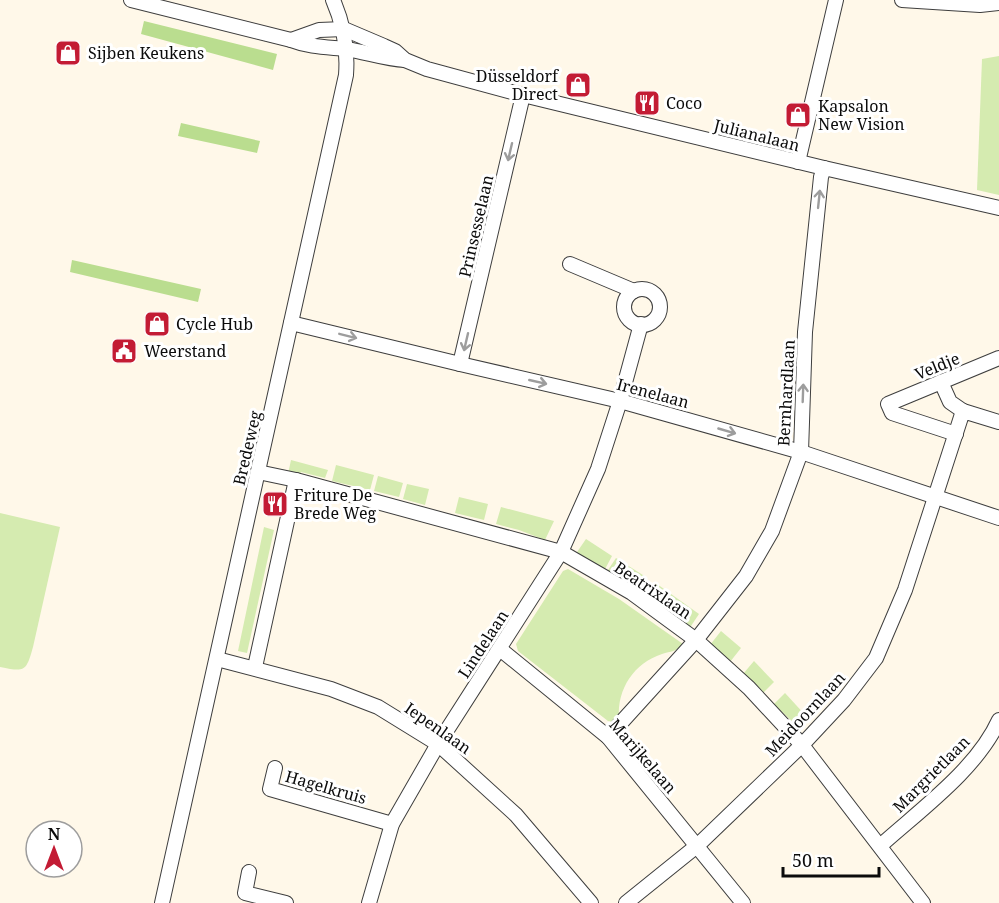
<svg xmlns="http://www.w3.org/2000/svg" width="999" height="903" viewBox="0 0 999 903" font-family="'Noto Serif',serif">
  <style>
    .green { fill: #d5ebb0 }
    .forest { fill: #badd8f }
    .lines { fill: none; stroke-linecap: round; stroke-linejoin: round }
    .minor-casing { stroke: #3e3e3e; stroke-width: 16 }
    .minor { stroke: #fff; stroke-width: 14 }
    .oneway { stroke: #9d9d9d }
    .labels { text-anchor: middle; stroke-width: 6; stroke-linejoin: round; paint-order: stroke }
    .poi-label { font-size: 16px; fill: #0b0b0b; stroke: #fff; text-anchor: start }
    .street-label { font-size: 16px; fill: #0b0b0b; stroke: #fff }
  </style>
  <rect width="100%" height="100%" fill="#fff8e9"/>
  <g class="green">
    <polygon points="999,56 999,195 977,190 982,59"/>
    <polygon points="291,460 328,470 325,478 301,472 300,476 288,474"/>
    <polygon points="336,465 374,475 370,490 332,481"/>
    <polygon points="378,476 403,483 399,497 374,491"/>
    <polygon points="407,484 429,489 425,505 403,499"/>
    <polygon points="459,497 488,504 484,520 455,513"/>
    <polygon points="501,507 554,521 545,540 519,530 496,524"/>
    <path d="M 0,513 L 60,527 L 33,647 C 26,672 25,672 0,667 Z"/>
    <polygon points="264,527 274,530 247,653 238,651"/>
    <polygon points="586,539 612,556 604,571 575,555"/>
    <polygon points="616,558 646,577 635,591 606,573"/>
    <path d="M 568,569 L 619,599 L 683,644 C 676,652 671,651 662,654 C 634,663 617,689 619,718 L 614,722 L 608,721 L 518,651 L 516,644 L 563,571 Z"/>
    <polygon points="657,584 699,614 689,629 648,600"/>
    <polygon points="721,631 741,648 730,662 710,645"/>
    <polygon points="754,661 774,682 763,693 743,674"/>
    <polygon points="785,693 807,717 797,726 774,704"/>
  </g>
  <g class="forest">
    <polygon points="144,21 277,54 273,70 141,34"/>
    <polygon points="181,123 260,141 257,153 178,136"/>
    <polygon points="72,260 201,289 198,302 70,272"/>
  </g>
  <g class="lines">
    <g class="minor-casing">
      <g id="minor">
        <path d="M 131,0 L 291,40 C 309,47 326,47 346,49 C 366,52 385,59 405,60"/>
        <polyline points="902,0 980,5 999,3"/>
        <polyline points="291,40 319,30 344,29 384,46 395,51 405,60 427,69 523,95 824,168 999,208"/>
        <polyline points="798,162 836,0"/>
        <polyline points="570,264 634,291"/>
        <circle cx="642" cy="307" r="18"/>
        <polyline points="291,323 460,364 620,401 801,452 999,518"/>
        <polyline points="460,364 523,95"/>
        <polyline points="941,382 950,402 963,411"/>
        <polyline points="956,434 892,413 888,404 999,358"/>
        <polyline points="258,472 296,480 561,552 632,593 696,640 749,688 802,745 923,903"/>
        <polyline points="500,649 608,737 743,903"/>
        <polyline points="217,659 331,689 378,707 438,744 516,815 591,903"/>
        <polyline points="255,667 296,480"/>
        <polyline points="608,737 696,640 746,576 772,531 801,452 805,332 821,177 824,168"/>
        <polyline points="275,768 270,789 392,824"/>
        <path d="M 880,846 C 920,810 977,769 999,720"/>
        <polyline points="249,872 245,893 286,903"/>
        <path d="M 162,903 L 346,75 C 348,48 344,25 333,0"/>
        <polyline points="369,903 392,824 438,744 561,552 598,469 620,401 641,324"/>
        <polyline points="626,903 698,845 802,745 844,700 876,658 905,590 963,411 999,422"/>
      </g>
    </g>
    <use href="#minor" class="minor"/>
  </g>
  <defs><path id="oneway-shaft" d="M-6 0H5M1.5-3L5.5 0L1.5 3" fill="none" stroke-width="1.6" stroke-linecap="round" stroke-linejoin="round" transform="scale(1.5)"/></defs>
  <g class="oneway">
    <use href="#oneway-shaft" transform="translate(510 152) rotate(103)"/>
    <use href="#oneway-shaft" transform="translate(819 199) rotate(-84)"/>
    <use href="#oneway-shaft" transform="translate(348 336) rotate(14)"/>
    <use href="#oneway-shaft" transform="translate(466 342) rotate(103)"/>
    <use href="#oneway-shaft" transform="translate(538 382) rotate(13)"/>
    <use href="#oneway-shaft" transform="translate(803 393) rotate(-88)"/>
    <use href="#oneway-shaft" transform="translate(727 431) rotate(16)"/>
  </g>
  <defs>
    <g id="shop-square" transform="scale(1.35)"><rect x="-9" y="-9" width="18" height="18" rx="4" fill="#c31b34" stroke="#fff"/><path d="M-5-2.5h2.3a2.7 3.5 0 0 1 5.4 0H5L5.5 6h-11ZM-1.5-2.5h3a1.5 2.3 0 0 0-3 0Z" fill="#fff"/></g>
    <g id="restaurant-square" transform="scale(1.35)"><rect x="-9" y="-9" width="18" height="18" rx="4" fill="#c31b34" stroke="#fff"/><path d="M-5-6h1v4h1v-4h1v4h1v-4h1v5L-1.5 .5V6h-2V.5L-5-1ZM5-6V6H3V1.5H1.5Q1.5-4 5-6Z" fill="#fff"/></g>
    <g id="civic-square" transform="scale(1.35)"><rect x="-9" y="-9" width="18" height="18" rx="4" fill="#c31b34" stroke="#fff"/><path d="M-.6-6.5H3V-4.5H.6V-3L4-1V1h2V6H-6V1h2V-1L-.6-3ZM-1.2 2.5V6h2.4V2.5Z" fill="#fff"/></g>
  </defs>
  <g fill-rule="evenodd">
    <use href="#shop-square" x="68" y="53"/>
    <use href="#shop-square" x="578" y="85"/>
    <use href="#restaurant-square" x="647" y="103"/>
    <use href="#shop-square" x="798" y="115"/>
    <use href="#shop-square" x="157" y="324"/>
    <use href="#civic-square" x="124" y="351"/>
    <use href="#restaurant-square" x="275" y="504"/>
  </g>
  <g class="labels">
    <g class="poi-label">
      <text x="88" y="59">Sijben Keukens</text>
      <text x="558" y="82" text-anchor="end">Düsseldorf<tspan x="558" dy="18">Direct</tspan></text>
      <text x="666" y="109">Coco</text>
      <text x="818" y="112">Kapsalon<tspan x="818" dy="18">New Vision</tspan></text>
      <text x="176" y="330">Cycle Hub</text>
      <text x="144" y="357">Weerstand</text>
      <text x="294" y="501">Friture De<tspan x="294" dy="18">Brede Weg</tspan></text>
    </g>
    <g class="street-label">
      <text transform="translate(757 135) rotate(14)" y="6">Julianalaan</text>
      <text transform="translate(476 226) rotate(-77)" y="6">Prinsesselaan</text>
      <text transform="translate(937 366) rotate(-22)" y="6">Veldje</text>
      <text transform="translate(653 393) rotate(15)" y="6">Irenelaan</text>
      <text transform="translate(786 393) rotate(-87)" y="6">Bernhardlaan</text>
      <text transform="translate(247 448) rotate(-77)" y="6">Bredeweg</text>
      <text transform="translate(653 590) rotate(34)" y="6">Beatrixlaan</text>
      <text transform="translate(483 644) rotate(-57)" y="6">Lindelaan</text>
      <text transform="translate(805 714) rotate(-47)" y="6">Meidoornlaan</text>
      <text transform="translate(438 728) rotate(35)" y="6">Iepenlaan</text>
      <text transform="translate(643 756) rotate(49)" y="6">Marijkelaan</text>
      <text transform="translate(931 774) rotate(-45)" y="6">Margrietlaan</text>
      <text transform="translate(326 787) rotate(16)" y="6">Hagelkruis</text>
    </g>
  </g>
  <g transform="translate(54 849)"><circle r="28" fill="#ffffff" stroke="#9d9d9d" stroke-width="1.5"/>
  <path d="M0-4.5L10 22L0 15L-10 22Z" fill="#c31b34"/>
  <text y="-9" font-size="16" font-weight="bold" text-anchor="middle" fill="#0b0b0b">N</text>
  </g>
  <path d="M783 867v9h96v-9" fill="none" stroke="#0b0b0b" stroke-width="3"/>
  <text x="792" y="867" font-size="18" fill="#0b0b0b" stroke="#ffffff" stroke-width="4.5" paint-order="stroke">50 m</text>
</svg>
